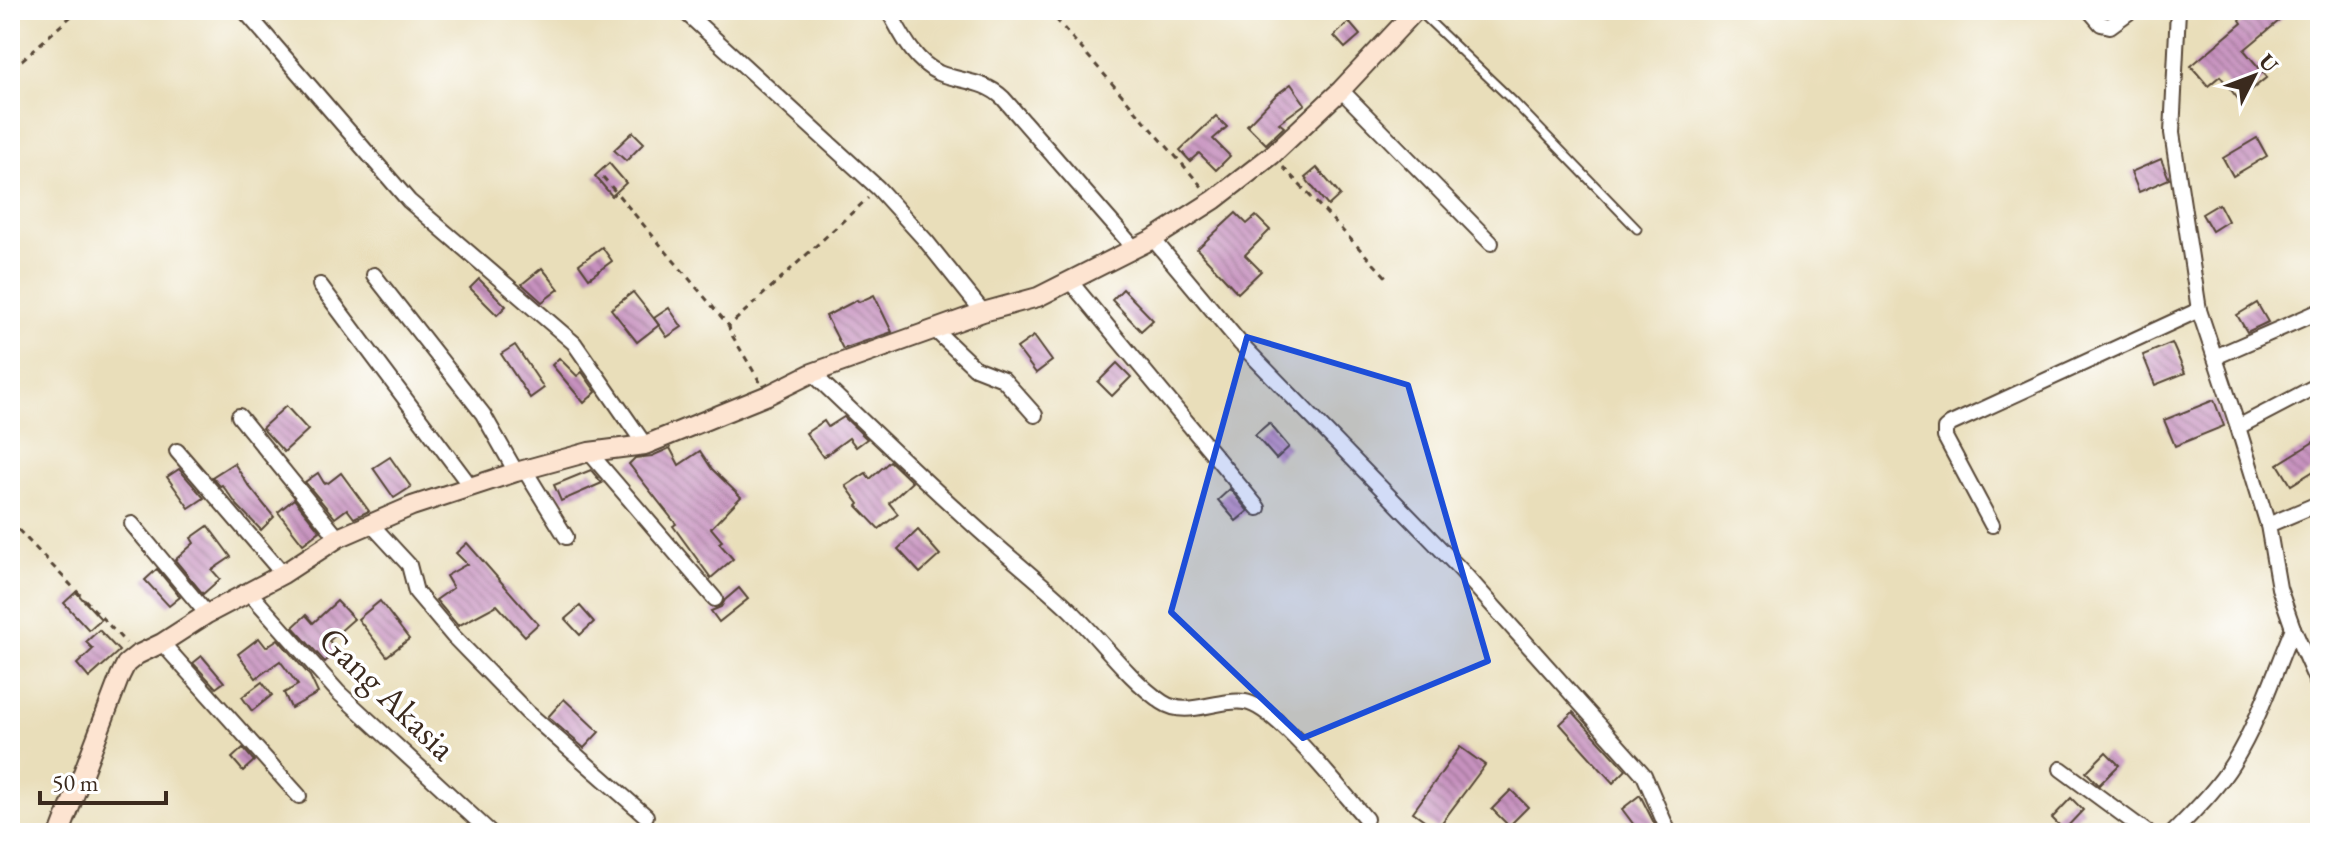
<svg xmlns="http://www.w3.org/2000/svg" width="2330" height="843" viewBox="0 0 2330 843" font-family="'EB Garamond',serif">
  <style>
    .building { fill: url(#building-back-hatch) }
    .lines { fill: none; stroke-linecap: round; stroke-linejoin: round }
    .lane-casing { stroke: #554535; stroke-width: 11 }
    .street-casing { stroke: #554535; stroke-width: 18 }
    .secondary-casing { stroke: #554535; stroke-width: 22 }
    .path { stroke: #554535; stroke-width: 3; stroke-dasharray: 6 6; stroke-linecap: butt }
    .lane { stroke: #fff; stroke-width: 7 }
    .street { stroke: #fff; stroke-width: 14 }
    .secondary { stroke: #fde4d1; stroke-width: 18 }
    .marked { fill: #1d4ed8; fill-opacity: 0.2; stroke: #1d4ed8; stroke-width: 6; stroke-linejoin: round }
    .labels { text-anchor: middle; stroke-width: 7; stroke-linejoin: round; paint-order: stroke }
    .street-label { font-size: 36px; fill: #3b2a1e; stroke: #fff }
  </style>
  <defs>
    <pattern id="building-back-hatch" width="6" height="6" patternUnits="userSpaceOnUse" patternTransform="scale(2)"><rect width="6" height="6" fill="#c691be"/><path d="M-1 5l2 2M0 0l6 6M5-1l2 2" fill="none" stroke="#a2779a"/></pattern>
  </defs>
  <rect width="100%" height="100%" fill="#fff"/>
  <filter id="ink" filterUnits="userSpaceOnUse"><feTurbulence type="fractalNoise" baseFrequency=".0125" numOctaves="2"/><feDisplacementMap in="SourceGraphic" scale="16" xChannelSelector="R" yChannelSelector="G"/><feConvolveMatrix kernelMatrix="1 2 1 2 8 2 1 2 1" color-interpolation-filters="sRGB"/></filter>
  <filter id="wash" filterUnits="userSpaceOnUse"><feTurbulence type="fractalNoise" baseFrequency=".006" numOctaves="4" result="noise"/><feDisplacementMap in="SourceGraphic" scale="32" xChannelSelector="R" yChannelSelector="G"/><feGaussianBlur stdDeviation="1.8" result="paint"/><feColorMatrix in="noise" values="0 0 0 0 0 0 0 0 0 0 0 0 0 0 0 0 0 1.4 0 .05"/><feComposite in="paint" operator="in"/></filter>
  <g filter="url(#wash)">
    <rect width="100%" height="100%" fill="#e9deba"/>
    <g id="blocks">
      <g class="building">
        <polygon points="2253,10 2292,10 2244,50 2267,77 2239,100 2220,76 2208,86 2191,66 2242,23 2240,20"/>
        <polygon points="1349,22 1360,35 1345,48 1334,36"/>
        <polygon points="1291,84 1305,104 1279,123 1284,127 1266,144 1247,125 1276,95"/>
        <polygon points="1216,116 1227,127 1213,139 1230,156 1216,170 1199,153 1190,161 1180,150"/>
        <polygon points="633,132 644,143 626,161 614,150"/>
        <polygon points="2257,138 2267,156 2233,176 2223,158"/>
        <polygon points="2161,159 2169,179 2139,192 2131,172"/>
        <polygon points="609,163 626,183 612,196 595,176"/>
        <polygon points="1317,168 1340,195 1328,206 1305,178"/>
        <polygon points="2219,204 2228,221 2212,231 2202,214"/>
        <polygon points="1236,213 1247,224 1256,216 1270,230 1245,255 1261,271 1238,293 1197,249"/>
        <polygon points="602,247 612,261 589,278 579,264"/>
        <polygon points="542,268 559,289 542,302 522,284"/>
        <polygon points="479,279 506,306 497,315 470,288"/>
        <polygon points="1123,289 1153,320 1141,331 1112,300"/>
        <polygon points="633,292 659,325 637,342 611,309"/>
        <polygon points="874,295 892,332 843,349 826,316 857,300 859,302"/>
        <polygon points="2257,303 2268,322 2247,332 2237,315"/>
        <polygon points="669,308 682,327 667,337 654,318"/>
        <polygon points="1034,336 1052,361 1036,373 1017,348"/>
        <polygon points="2172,343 2185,373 2155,385 2143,355"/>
        <polygon points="515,345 544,388 530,398 501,354"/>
        <polygon points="559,358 577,376 582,372 596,392 584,403 552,365"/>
        <polygon points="1117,363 1131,377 1112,396 1098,382"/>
        <polygon points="2214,400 2224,426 2175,446 2164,420"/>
        <polygon points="286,406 308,430 284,452 262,428"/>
        <polygon points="844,417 867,439 856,447 849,438 823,457 806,433 824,421 828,427"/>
        <polygon points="1269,423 1289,447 1276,459 1255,435"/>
        <polygon points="2320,438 2320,467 2291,485 2278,464"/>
        <polygon points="670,448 679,465 700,451 712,469 741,497 711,528 722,541 719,543 733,559 711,578 673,526 676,524 629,464 635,458 652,456"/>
        <polygon points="390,457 411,487 394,498 373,468"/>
        <polygon points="890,461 912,482 889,503 898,514 879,529 857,506 859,504 846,486 866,473 870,479"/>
        <polygon points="234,463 248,485 274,517 261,530 238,506 222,485 220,486 212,477"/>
        <polygon points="179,469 204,498 189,508 167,477"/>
        <polygon points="591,470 602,483 561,501 554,485"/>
        <polygon points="318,473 324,483 326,482 328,483 341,473 369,511 354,518 347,509 335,518 305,482"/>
        <polygon points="1230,489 1248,511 1236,521 1218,500"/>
        <polygon points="294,499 320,531 303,544 278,512"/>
        <polygon points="208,526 231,557 212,570 220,579 203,594 175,560 194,543 191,538"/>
        <polygon points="918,530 940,555 920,573 898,549"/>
        <polygon points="467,543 538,624 525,636 497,605 458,626 436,600 453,588 446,576 467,564 456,553"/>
        <polygon points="157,569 180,597 169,606 145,580"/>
        <polygon points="739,588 748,599 719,622 711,611 721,607 725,600"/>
        <polygon points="76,592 101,619 89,630 64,603"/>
        <polygon points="337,601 354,619 329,641 338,650 325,662 293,627 306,615 313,623"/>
        <polygon points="380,601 409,639 387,656 358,619"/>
        <polygon points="580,606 594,622 580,635 565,619"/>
        <polygon points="99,630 119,651 89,678 77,664 93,649 86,642"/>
        <polygon points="259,638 266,647 278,639 310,676 318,693 291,708 284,693 298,685 280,661 256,678 238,654"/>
        <polygon points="202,656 224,682 216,688 193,663"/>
        <polygon points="262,682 272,695 252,711 242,697"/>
        <polygon points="564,699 599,732 584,748 548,717"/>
        <polygon points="1573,712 1626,770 1613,783 1560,724"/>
        <polygon points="1460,747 1485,765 1437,829 1413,812"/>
        <polygon points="243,748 254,761 243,771 232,758"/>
        <polygon points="2106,752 2119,765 2099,785 2086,772"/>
        <polygon points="1511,790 1528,807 1509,826 1492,809"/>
        <polygon points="1640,795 1655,825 1644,833 1640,833 1622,809"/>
        <polygon points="2071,798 2083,810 2064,830 2052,818"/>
      </g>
    </g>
  </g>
  <g filter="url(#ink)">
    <use href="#blocks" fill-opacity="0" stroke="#554535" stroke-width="2"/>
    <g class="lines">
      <g class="lane-casing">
        <polyline id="lane" points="1418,10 1513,101 1637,229"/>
      </g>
      <g class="street-casing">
        <g id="street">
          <polyline points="244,10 409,201 574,343 645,445"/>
          <polyline points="683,10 878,188 926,241 983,312"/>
          <path d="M 888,10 C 901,33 913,61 939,73 C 961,82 984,80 1003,98 L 1134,248"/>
          <polyline points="2089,10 2101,24 2110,26 2132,10"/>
          <polyline points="2178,10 2172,133 2199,310 2238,427 2268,525 2279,588 2293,628 2320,689"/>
          <polyline points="1341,90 1491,243"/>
          <polyline points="1153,239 1240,343 1461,570 1636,766 1644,775 1669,833"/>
          <polyline points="374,275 483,414 516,472"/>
          <polyline points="1069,280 1258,508"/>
          <polyline points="320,285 471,487"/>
          <polyline points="935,330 975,368 1003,379 1035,415"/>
          <polyline points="2215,357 2320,311"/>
          <path d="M 812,373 C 868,426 923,480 980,531 C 1009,557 1039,581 1067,607 C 1099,637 1126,677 1162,702 C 1187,719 1217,698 1245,702 C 1276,706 1343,793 1366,819"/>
          <polyline points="239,416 338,538"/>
          <polyline points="2238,427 2320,384"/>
          <polyline points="177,451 283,574"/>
          <polyline points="589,452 715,599"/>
          <polyline points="524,469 566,537"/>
          <polyline points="132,524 207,614"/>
          <polyline points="371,524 409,565 416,592 453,636 527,712 646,816"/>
          <polyline points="1992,525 1945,437 1945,429 1951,424 2199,310"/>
          <polyline points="2268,525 2320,503"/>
          <polyline points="249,592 338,692 491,833"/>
          <polyline points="162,643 299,796"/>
          <polyline points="2061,769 2148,833"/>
          <path d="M 2173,833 C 2194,811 2217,789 2233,763 C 2259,721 2274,673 2293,628"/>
        </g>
      </g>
      <g class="secondary-casing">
        <polyline id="secondary" points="60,833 120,676 126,664 137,655 162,643 207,614 283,574 338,538 412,506 516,472 589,452 645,445 768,395 812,373 983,312 1038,297 1153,239 1214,200 1272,155 1341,90 1416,10"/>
      </g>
      <g class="path">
        <polyline points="1048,10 1204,189"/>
        <polyline points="10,61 22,60 78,10"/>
        <polyline points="1283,167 1388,279"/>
        <polyline points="603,177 729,326"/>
        <polyline points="760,382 730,332 729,326 868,198"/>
        <polyline points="10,521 126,643"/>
      </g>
      <use href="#lane" class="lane"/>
      <use href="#street" class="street"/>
      <use href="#secondary" class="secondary"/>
    </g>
  </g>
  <path class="marked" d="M 1247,337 L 1408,385 L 1488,661 L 1303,738 L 1171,612 Z"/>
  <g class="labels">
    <g class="street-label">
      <text transform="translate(388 693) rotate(44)" y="13">Gang Akasia</text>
    </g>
  </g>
  <rect width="2330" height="843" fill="none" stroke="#fff" stroke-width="40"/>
  <g transform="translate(2254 76) rotate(48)" stroke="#ffffff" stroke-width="6" paint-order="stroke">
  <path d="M0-6L14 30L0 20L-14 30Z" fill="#3b2a1e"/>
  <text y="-12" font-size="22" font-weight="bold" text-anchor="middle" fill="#3b2a1e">U</text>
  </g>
  <path d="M40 791v12h126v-12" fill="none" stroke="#3b2a1e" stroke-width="4"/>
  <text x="52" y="791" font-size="24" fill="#3b2a1e" stroke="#ffffff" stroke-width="6" paint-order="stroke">50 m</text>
</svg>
